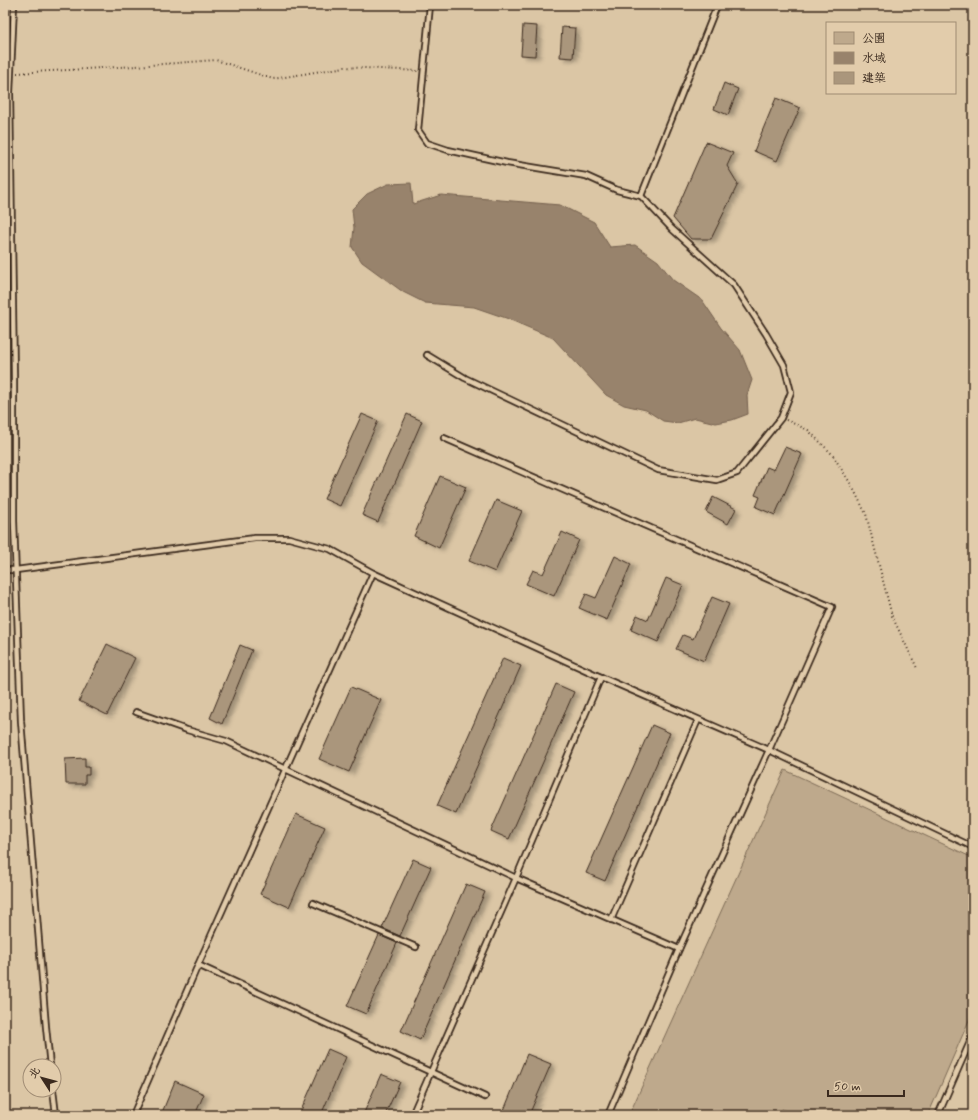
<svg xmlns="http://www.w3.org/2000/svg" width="978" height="1120" viewBox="0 0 978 1120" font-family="Mynerve,'LXGW WenKai TC',sans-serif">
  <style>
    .green { fill: #bea98c; stroke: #7c6a55 }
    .water { fill: #98836c; stroke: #735f4d }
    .building { fill: #aa967c; stroke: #3b2a1e; filter: url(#shadow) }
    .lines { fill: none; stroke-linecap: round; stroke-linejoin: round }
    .service-casing { stroke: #3b2a1e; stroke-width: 8 }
    .path { stroke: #3b2a1e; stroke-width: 2; stroke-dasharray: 1 3; stroke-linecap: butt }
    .service { stroke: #e2ccab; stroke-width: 4.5 }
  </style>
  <defs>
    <filter id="shadow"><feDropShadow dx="4.5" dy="2.5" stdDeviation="2" flood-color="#0004"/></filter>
  </defs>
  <rect width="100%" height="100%" fill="#dbc6a5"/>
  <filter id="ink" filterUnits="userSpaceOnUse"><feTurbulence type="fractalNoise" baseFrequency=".025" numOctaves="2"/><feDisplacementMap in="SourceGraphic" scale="8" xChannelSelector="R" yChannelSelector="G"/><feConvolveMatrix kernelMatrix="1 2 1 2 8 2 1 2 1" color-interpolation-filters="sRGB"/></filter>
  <g filter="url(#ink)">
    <polygon class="green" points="785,770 973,858 973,1011 928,1115 795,1115 782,1109 779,1115 629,1115"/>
    <polygon class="water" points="411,183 413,204 441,195 560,205 594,222 610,247 635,245 658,261 673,280 702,300 721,328 740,350 752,380 747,395 748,414 732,420 716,423 695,418 678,423 663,421 646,410 624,405 606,395 553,338 506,318 474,307 425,303 403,292 362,262 352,247 354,228 352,209 367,194 388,184"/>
    <g class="building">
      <polygon points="523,25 537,26 535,56 521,55"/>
      <polygon points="562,27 575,28 573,58 560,57"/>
      <polygon points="724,83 738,89 728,115 714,109"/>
      <polygon points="776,98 800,108 777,161 754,151"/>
      <polygon points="706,142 733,153 727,166 738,184 711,239 691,239 673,218"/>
      <polygon points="362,414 378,421 340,506 324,499"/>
      <polygon points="407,414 422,421 378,522 362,515"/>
      <polygon points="785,447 802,454 775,515 756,507 760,497 755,495 767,467 774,470"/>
      <polygon points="440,476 466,487 439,548 414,536"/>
      <polygon points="713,497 736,509 728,524 706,512"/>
      <polygon points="496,500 522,511 495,572 469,561"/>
      <polygon points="562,532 579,540 554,596 526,584 533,570 543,574"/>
      <polygon points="615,556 631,564 607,620 579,608 586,594 596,598"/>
      <polygon points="666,578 683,585 658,642 631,630 637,615 648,620"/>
      <polygon points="712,597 729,604 704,661 676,649 683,635 693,639"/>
      <polygon points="107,644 135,658 107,715 79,701"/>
      <polygon points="240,645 252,650 222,724 210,718"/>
      <polygon points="503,658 521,666 456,814 437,806"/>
      <polygon points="556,684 574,692 509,839 491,831"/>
      <polygon points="351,687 381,700 349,772 319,759"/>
      <polygon points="652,725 670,733 605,881 586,873"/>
      <polygon points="85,758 85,767 89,767 89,775 85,775 85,784 66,784 65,759"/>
      <polygon points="296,814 325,827 289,907 260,894"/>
      <polygon points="413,859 431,867 400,936 382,928"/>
      <polygon points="466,884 485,892 420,1040 401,1031"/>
      <polygon points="379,935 397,943 366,1014 347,1006"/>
      <polygon points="328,1049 346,1057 321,1115 299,1115"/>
      <polygon points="527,1054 551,1064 529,1115 502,1115"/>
      <polygon points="381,1074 400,1082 385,1115 363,1115"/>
      <polygon points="175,1081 204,1094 195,1115 161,1115"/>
    </g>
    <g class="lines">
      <g class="service-casing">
        <g id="service">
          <polyline points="14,5 10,93 14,379 14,521 21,721 46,1027 50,1066"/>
          <polyline points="641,196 716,8 716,5"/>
          <polyline points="427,355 465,378 658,470 717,480 737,473 781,418 791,392 784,365 766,334 734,285 672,229 641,196 617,190 586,176 507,163 448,150 427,143 418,130 430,5"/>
          <polyline points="444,438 832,607 769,750 679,949 608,1115"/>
          <polyline points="5,570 16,570 255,538 289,538 330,549 373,573 601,677 769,750 973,847"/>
          <polyline points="136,712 187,730 226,741 516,878 679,949"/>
          <polyline points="313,903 416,947"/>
          <polyline points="611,920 698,720"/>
          <polyline points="198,965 485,1097"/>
          <polyline points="53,1090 56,1115"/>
          <polyline points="133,1115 198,965 373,573"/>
          <polyline points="412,1115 516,878 601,677"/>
          <polyline points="938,1115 973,1035"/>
        </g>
      </g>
      <g class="path">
        <polyline points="17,73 136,66 216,60 273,79 345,67 418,71"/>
        <polyline points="786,420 808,430 832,454 852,486 866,514 892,616 917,668"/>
      </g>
      <use href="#service" class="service"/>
    </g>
  </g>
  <rect width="978" height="1120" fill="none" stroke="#e2ccab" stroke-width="20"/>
  <rect x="10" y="10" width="958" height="1100" fill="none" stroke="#3b2a1e" stroke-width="1.5" filter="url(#ink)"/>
  <rect x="826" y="22" width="130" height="72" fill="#e2ccab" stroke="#9f8b73"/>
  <rect x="834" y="32" width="20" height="12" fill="#bea98c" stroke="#9f8b73"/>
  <text x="862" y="42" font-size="12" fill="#3b2a1e">公園</text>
  <rect x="834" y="52" width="20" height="12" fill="#98836c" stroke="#9f8b73"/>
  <text x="862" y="62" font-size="12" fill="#3b2a1e">水域</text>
  <rect x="834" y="72" width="20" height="12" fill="#aa967c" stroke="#9f8b73"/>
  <text x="862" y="82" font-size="12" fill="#3b2a1e">建築</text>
  <g transform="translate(42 1078) rotate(306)"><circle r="19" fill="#e2ccab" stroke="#9f8b73"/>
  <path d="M0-3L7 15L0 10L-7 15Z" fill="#3b2a1e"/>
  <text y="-6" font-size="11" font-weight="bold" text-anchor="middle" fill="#3b2a1e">北</text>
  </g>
  <path d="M828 1090v6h76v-6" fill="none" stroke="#3b2a1e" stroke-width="2"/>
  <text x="834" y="1090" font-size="12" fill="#3b2a1e" stroke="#e2ccab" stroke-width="3" paint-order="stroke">50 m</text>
</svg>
